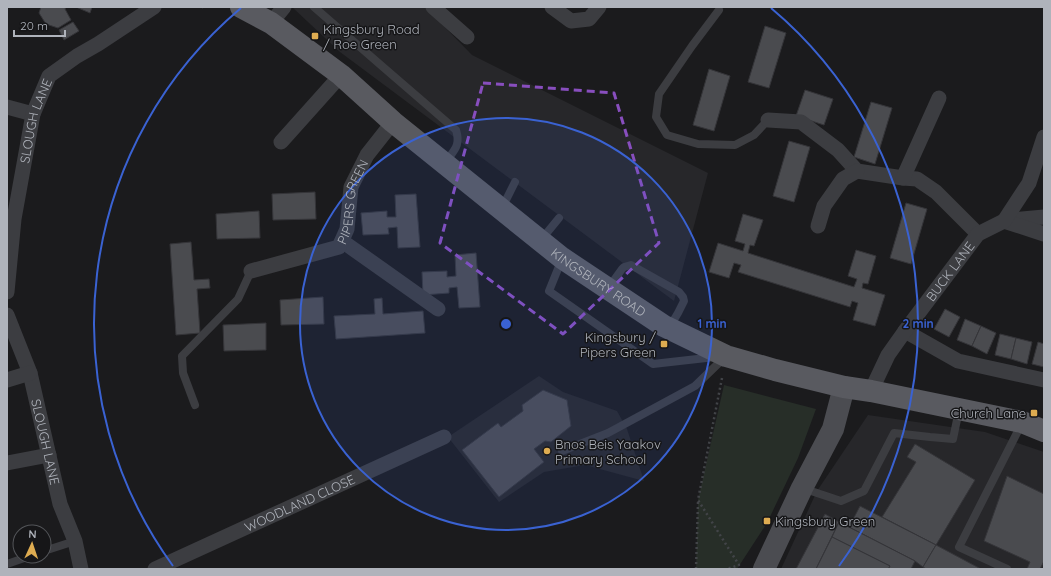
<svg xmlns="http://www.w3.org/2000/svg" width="1051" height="576" viewBox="0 0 1051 576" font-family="Quicksand,sans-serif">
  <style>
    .built { fill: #27272a }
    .green { fill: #272e28 }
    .building { fill: #4a4b4f; stroke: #353539 }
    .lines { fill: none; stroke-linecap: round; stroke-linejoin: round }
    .path { stroke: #424448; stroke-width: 2.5; stroke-dasharray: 2 3; stroke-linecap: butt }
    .service { stroke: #3c3d41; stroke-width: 8 }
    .minor { stroke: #3c3d41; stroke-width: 15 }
    .secondary { stroke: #4b4c51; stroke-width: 22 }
    .primary { stroke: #595a60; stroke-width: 22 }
    .marked { fill: none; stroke: #884ebe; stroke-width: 3; stroke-dasharray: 8 5; stroke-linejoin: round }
    .ring { fill: none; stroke: #3a62d2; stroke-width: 2 }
    .poi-dot { fill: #deac51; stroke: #161618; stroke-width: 1.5 }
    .labels { text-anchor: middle; stroke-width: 3; stroke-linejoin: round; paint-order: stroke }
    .poi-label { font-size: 13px; fill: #afb3bb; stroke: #161618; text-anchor: start }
    .street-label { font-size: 13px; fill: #afb3bb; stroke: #161618 }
    .centre { fill: #3a62d2; stroke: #161618; stroke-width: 2 }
    .ring-label { font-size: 12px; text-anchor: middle; font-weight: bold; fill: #3a62d2; stroke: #161618; stroke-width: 3; stroke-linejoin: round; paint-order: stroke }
  </style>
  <rect width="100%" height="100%" fill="#1b1b1d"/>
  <g class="built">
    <polygon points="292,7 425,7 472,55 708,173 674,301 340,52"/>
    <polygon points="539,376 563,392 617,411 627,429 644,481 585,465 544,472 499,502 448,437"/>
    <polygon points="868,415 985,432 1044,452 1044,569 781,569 817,491"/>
  </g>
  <polygon class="green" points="724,385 816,409 798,458 767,523 737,569 696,569 698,500"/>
  <g class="building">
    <polygon points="41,7 66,7 65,9 71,20 58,28 46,24 39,13"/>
    <polygon points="76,7 92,7 90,13"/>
    <polygon points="73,22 79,31 64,40 59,30"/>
    <polygon points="765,26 786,33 769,88 748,82"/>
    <polygon points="709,69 730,76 714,131 693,125"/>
    <polygon points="805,90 833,99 824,125 796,116"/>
    <polygon points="871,102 892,108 875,164 854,157"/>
    <polygon points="789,141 810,147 794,202 773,196"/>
    <polygon points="315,192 316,219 273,220 272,194"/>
    <polygon points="416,194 420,247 398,248 397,227 388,228 389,234 363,235 361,213 387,211 387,217 396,217 395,195"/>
    <polygon points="906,203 927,209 911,264 890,258"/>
    <polygon points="259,211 260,238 217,239 216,214"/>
    <polygon points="743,214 763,220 754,246 750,245 748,253 854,287 857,279 848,276 856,250 876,256 868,284 863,283 862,288 885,295 875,326 853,320 858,303 852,301 850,307 738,272 741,265 734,263 729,278 709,272 718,243 743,251 745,244 735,241"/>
    <polygon points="191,242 194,280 209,279 210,288 197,289 200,333 176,335 170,244"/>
    <polygon points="476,253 480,307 459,308 457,287 449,288 449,293 423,295 422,272 447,271 447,277 456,276 455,255"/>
    <polygon points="323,297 324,324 281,325 280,300"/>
    <polygon points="382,298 383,314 423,311 425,333 336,339 334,316 375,314 374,299"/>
    <polygon points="945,309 960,317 949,337 934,329"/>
    <polygon points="965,319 981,326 972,346 957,340"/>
    <polygon points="266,323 266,350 224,351 223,325"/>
    <polygon points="981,326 996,333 987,354 972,346"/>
    <polygon points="1000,334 1016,338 1011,359 995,355"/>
    <polygon points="1016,338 1032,342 1027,364 1011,359"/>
    <polygon points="1038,342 1044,344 1044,367 1032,364"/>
    <polygon points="543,390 567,400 571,426 551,442 545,441 534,449 544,462 499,497 462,450 498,423 501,427 523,411 522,405"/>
    <polygon points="915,444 975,480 936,545 882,517 916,462 907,457"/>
    <polygon points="1007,476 1044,494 1044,561 1040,569 1027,569 1030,562 984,541"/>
    <polygon points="860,506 936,545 923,567 915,561 849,527"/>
    <polygon points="825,514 839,522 816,569 796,569"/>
    <polygon points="839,522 915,561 911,569 888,569 890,566 832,537"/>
    <polygon points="832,537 890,566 888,569 816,569"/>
    <polygon points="936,545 981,569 926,569 923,567"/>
  </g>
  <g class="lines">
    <g class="path">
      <polyline points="202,7 203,7"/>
      <polyline points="722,378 698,500 739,565 727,569"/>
      <polyline points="696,569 698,502"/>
    </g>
    <g class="service">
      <path d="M 314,7 L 383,67 L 456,130 C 461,146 454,150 445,163"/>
      <polyline points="719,10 692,46 659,94 656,117 667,135 698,144 735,145 754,135 768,120"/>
      <polyline points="502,208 515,182"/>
      <polyline points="541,240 559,218"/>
      <polyline points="562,259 549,291 653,364 715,357"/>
      <polyline points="609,287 622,269 624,267 631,265 679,292 683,297 684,301 678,313 669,328"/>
      <polyline points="195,405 183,373 182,356 238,299 251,271"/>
      <polyline points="562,451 608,433 695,386 725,357"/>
      <polyline points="802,488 841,501 864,491 894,433 930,437 953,439 959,410"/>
      <polyline points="44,551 75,541"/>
      <polyline points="7,564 30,556"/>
      <polyline points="1007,569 959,547 1022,423"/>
    </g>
    <g class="minor">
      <polyline points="433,7 467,37"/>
      <polyline points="552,7 571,21 589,19 599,7"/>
      <polyline points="271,23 284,7"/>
      <polyline points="7,107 33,114"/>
      <polyline points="768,120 801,122 838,150 857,171 903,178 917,179 936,192 978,234"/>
      <polyline points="281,142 341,75"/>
      <polyline points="903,178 939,98"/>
      <polyline points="1011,220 1044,217"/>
      <polyline points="1004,221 1044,234"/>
      <polyline points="818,226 824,206 843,179 857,171"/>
      <polyline points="342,241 438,309"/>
      <path id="s1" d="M 251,271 L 339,247 L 347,229 L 351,187 L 367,155 L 393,122"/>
      <path id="s2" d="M 7,292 L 14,219 L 33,114 L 49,76 L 77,56 L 98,44 L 154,7"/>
      <path id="s3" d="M 7,315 L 30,373 L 60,504 L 75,541 L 81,569"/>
      <polyline points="905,331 958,361 1044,380"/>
      <polyline points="7,380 30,373"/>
      <path id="s4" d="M 871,391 L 888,355 L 905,331 L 978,234 L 1004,221 L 1029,183 L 1044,137"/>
      <polyline points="7,463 49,455"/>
      <path id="s5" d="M 155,569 L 444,437"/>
    </g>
    <polyline class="secondary" points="764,569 802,488 833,429 844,387"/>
    <path class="primary" id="s6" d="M 241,7 L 271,23 L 341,75 L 393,122 L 562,258 L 664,326 L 726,356 L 775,370 L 844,387 L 871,391 L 1022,422 L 1044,431"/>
  </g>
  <path class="marked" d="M 483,83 L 614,93 L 659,243 L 563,334 L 440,243 Z"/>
  <circle cx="506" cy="324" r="206" fill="#3a62d2" fill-opacity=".12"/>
  <g class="ring">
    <circle cx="506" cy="324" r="206"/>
    <path d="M173 566A412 412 0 0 1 241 8M771 8A412 412 0 0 1 839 566"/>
  </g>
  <g class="poi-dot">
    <rect x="311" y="32" width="8" height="8" rx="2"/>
    <rect x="660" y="340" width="8" height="8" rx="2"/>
    <rect x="1030" y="409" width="8" height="8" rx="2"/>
    <circle cx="547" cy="451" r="4"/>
    <rect x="763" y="517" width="8" height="8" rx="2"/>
  </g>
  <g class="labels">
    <g class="poi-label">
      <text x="323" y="34">Kingsbury Road<tspan x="323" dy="15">/ Roe Green</tspan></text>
      <text x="656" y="342" text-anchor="end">Kingsbury /<tspan x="656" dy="15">Pipers Green</tspan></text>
      <text x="1026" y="418" text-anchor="end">Church Lane</text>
      <text x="555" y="449">Bnos Beis Yaakov<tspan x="555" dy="15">Primary School</tspan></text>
      <text x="775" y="526">Kingsbury Green</text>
    </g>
    <g class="street-label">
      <text dy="5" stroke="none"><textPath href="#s2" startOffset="174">SLOUGH LANE</textPath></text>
      <text dy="5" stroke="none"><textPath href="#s1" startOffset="139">PIPERS GREEN</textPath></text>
      <text dy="5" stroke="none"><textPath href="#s4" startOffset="144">BUCK LANE</textPath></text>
      <text dy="5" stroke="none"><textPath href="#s6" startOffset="452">KINGSBURY ROAD</textPath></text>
      <text dy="5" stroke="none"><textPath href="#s3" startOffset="133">SLOUGH LANE</textPath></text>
      <text dy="5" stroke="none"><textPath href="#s5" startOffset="159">WOODLAND CLOSE</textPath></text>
    </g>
  </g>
  <circle cx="506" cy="324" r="6" class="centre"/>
  <g class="ring-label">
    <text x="712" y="328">1 min</text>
    <text x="918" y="328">2 min</text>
  </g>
  <rect width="1051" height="576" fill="none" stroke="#afb3bb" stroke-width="16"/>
  <g transform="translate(32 544) rotate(3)"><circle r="19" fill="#161618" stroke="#535559"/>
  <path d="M0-3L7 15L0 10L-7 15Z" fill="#deac51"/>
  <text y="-6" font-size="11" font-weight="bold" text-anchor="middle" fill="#afb3bb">N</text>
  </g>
  <path d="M14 30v6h51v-6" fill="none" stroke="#afb3bb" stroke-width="2"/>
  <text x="20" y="30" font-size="12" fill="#afb3bb" stroke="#161618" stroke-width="3" paint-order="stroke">20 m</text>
</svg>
